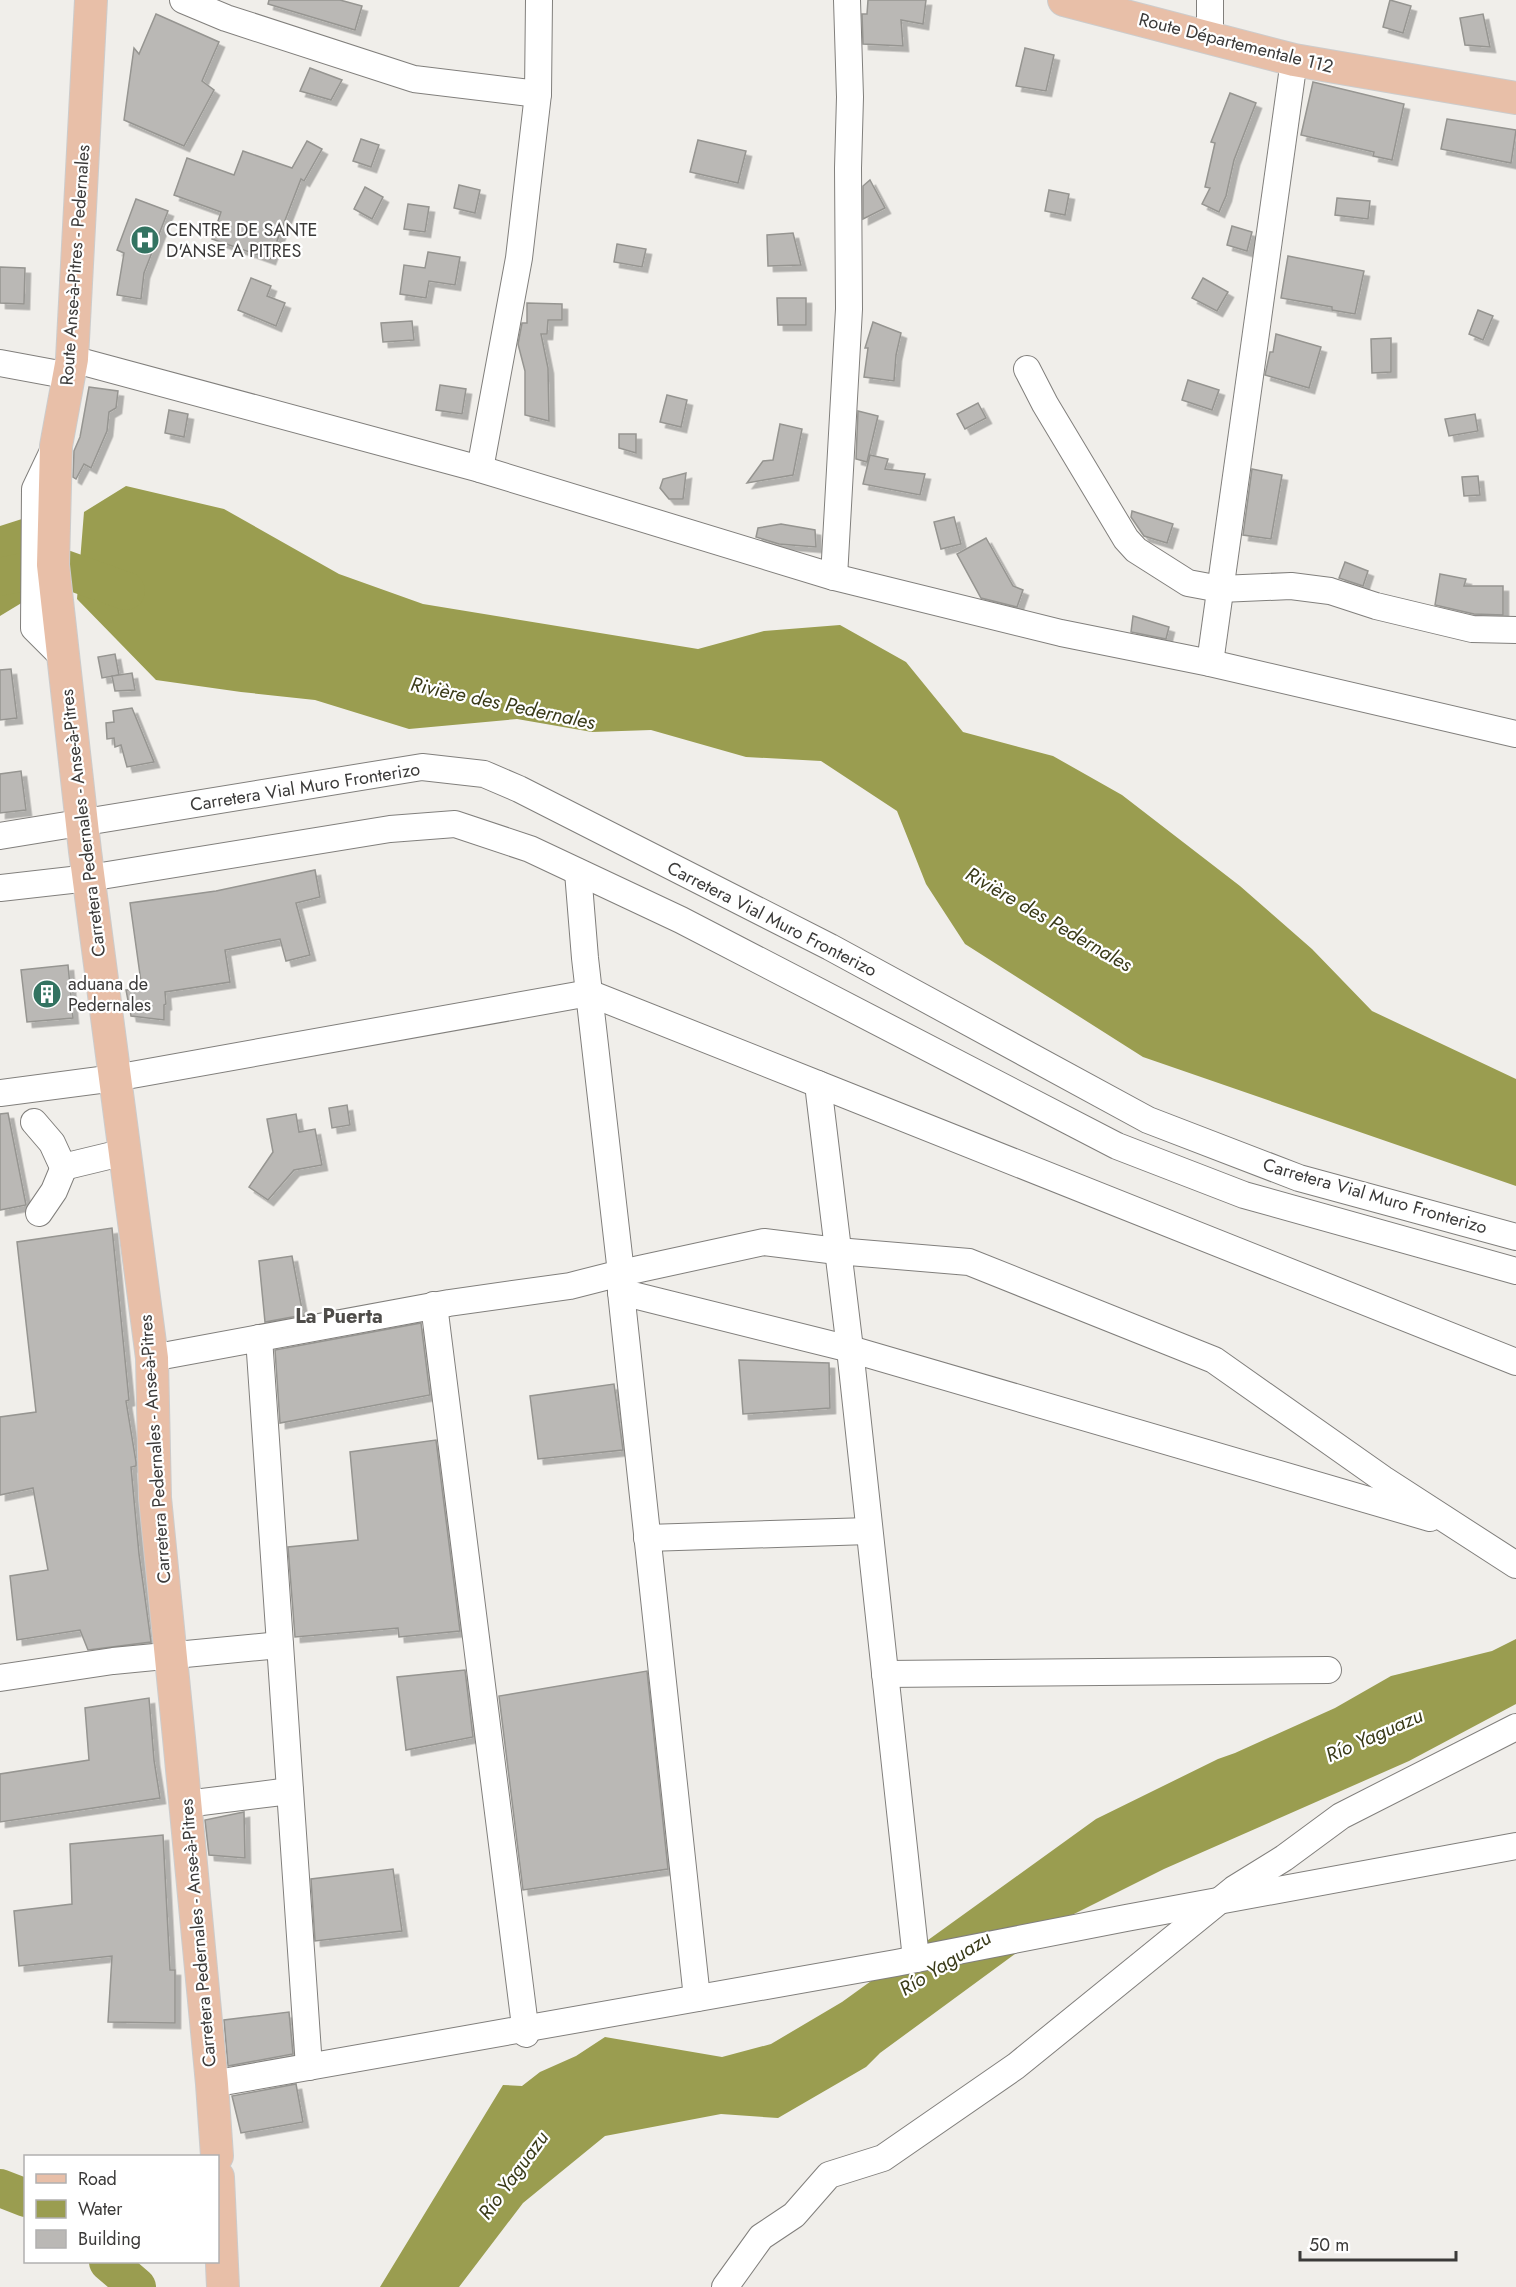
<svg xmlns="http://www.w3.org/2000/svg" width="1516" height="2287" viewBox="0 0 1516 2287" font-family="Jost,sans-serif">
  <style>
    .water { fill: #9a9d50 }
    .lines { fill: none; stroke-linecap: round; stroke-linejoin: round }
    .river { stroke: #9a9d50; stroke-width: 38 }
    .building { fill: #bab8b5; stroke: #969591; stroke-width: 1.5; filter: url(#shadow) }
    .minor-casing { stroke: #817f7c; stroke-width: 28 }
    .major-casing { stroke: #ccc; stroke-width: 34 }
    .minor { stroke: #fff; stroke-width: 26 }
    .major { stroke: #e8bfa8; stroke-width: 32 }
    .labels { text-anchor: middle; stroke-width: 4.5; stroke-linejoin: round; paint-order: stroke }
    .street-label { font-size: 18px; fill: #3b3a39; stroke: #fff }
    .poi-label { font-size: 18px; fill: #3b3a39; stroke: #fff; text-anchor: start }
    .water-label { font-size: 20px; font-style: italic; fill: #393a18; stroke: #fff }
    .neighbourhood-label { font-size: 20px; font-weight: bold; fill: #4e4c49; stroke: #fff }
  </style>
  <defs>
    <filter id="shadow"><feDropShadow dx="5.5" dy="5.5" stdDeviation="0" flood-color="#0004"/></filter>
  </defs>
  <rect width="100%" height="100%" fill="#f0eeea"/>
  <g class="water">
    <polygon points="126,486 224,509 339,574 423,604 698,649 764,631 840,625 906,662 963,732 1053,756 1122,795 1240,886 1312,949 1372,1011 1516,1079 1516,1186 1143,1057 965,944 926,884 897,811 821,761 746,757 651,730 592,732 517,719 409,729 315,700 241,692 156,680 77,599 84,512"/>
    <polygon points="25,518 28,599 0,616 0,526"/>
    <polygon points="1516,1639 1516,1704 1409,1761 1164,1869 1060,1921 880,2053 866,2067 778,2118 721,2114 605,2136 523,2203 459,2287 380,2287 503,2085 522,2086 540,2072 576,2056 605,2037 722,2057 771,2044 842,2002 1096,1819 1218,1759 1235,1753 1335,1708 1391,1676 1492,1651"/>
  </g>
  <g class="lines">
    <g class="river">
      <polyline points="0,577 53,565 126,591"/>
      <polyline points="0,2188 26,2198"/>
      <polyline points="108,2262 137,2287"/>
    </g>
  </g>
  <g class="building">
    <polygon points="269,0 340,0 362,6 355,30 268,4"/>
    <polygon points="868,0 926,0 923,24 901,20 903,46 863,44 862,14 867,14"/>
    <polygon points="1390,0 1411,6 1403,33 1383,27"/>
    <polygon points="156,14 219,42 202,81 214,90 184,146 124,120 134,48 139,54"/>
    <polygon points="1483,14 1490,47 1465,45 1460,18"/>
    <polygon points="1025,48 1054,55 1046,91 1016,86"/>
    <polygon points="310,68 342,80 331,100 300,91"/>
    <polygon points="1313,82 1404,104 1392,160 1373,156 1374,152 1301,135"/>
    <polygon points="1230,93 1256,103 1234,160 1226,196 1219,212 1202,204 1210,188 1205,187 1215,143 1211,142"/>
    <polygon points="1447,119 1516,130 1511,163 1441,149"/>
    <polygon points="361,139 379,145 371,167 353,161"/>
    <polygon points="698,140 746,151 738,183 690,172"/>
    <polygon points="307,141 322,149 304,181 301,179 270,259 212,239 221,212 174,195 187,158 234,175 243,151 292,168"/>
    <polygon points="870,180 885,208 863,219 863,186"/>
    <polygon points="459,185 480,190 475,213 454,208"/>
    <polygon points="365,187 383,197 372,219 354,209"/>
    <polygon points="1049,190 1069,194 1065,215 1045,211"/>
    <polygon points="1337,198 1370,201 1368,219 1335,215"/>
    <polygon points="136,199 168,211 144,273 141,299 117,295 124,253 117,250"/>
    <polygon points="408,204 429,207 425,232 404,229"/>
    <polygon points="1232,226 1252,232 1247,251 1227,245"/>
    <polygon points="793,233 801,265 768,266 767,235"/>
    <polygon points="617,244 646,249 642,267 614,262"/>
    <polygon points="428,252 460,257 455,285 429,281 426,298 400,294 404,265 425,268"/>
    <polygon points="1288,256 1364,271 1355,314 1332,310 1332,307 1281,298"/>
    <polygon points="0,267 25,268 24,304 0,303"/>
    <polygon points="251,278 271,286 267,296 285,303 276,326 238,310"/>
    <polygon points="1203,278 1228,292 1217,311 1192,298"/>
    <polygon points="777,298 806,298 806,325 778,325"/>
    <polygon points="527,303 562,304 562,320 548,320 547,334 541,334 548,368 549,421 525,415 525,371 518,344 522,323 527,323"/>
    <polygon points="1478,310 1493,316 1483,340 1469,334"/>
    <polygon points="412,321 414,340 383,342 381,323"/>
    <polygon points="873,322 901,333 896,355 894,381 864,377 868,348 865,348"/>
    <polygon points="1276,334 1321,347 1309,388 1265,375 1270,352 1273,352"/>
    <polygon points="1391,338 1391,372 1372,373 1371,339"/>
    <polygon points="1188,380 1219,390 1212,410 1182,400"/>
    <polygon points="440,385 466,389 462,414 436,410"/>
    <polygon points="89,387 118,391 116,408 109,412 107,431 91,468 84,464 76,479 73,477 74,451 80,437"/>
    <polygon points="667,395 687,400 681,427 660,422"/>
    <polygon points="978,403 986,418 965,429 957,414"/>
    <polygon points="169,410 188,414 184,437 165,433"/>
    <polygon points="858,411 878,416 867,462 856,459"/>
    <polygon points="1475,414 1478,431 1449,436 1445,419"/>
    <polygon points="780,424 802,429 793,475 747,483 763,461 773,460"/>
    <polygon points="619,434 636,434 636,453 619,448"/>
    <polygon points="870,455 888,459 885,469 925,474 920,495 863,484"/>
    <polygon points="1252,469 1282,475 1271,539 1243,535"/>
    <polygon points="686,473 683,499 669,499 660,488 663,479"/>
    <polygon points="1478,476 1480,495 1464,496 1462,477"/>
    <polygon points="1132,511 1173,524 1167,543 1144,536 1131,517"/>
    <polygon points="954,517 961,544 941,549 934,522"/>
    <polygon points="781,524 815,530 816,547 779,544 756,537 758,528"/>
    <polygon points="986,538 1013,586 1023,590 1017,607 981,598 957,554"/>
    <polygon points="1345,562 1368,571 1363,586 1339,578"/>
    <polygon points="1440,574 1466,579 1464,586 1503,586 1503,615 1474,614 1435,605"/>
    <polygon points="1133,616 1169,627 1166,639 1131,632"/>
    <polygon points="115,654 119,675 102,678 98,657"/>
    <polygon points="11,669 17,718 0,720 0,670"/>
    <polygon points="132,673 135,690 115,691 112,676"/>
    <polygon points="132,708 154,762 127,767 121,745 115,747 114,738 107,739 106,723 114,722 113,711"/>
    <polygon points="21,771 26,810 0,813 0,774"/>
    <polygon points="315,870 320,897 296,903 310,955 286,961 280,939 225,950 230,982 165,992 166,1004 164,1005 164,1020 131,1016 126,990 142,989 130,903 216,891"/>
    <polygon points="68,965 73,1018 27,1022 21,970"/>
    <polygon points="347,1105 350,1125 332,1128 329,1108"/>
    <polygon points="8,1113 26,1205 0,1210 0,1114"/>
    <polygon points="296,1114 299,1132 315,1129 322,1165 294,1170 268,1200 249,1187 273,1152 267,1119"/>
    <polygon points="112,1228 129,1400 126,1401 136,1462 136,1466 131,1467 139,1554 151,1642 88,1650 80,1630 17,1640 10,1576 48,1570 33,1488 0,1495 0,1417 36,1412 17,1242"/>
    <polygon points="292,1256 303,1315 265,1322 259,1261"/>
    <polygon points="421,1323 430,1395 280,1423 275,1350"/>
    <polygon points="739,1360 829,1363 830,1408 743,1414"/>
    <polygon points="614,1384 623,1450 538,1459 530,1396"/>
    <polygon points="436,1440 460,1631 399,1637 398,1628 295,1637 288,1547 358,1540 350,1452"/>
    <polygon points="465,1670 473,1737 406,1750 397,1677"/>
    <polygon points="647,1671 668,1869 523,1890 499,1696"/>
    <polygon points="149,1698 154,1760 160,1798 0,1822 0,1774 89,1760 85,1708"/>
    <polygon points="244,1812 245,1858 209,1855 205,1820"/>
    <polygon points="163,1835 170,1970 175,1970 175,2023 108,2022 112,1956 19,1966 14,1911 72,1904 70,1844"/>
    <polygon points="393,1869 402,1931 315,1941 311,1879"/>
    <polygon points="289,2012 293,2054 228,2066 224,2020"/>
    <polygon points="296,2084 303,2122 241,2133 232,2096"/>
  </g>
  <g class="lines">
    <g class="minor-casing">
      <g id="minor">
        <polyline points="183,0 226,18 414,79 538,94"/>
        <polyline points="1210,38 1210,0"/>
        <polyline points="72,359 480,469 834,577 1061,633 1210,663 1516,734"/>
        <polyline points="0,363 70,376"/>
        <polyline points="1027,369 1045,404 1126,539 1136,550 1188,583 1220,589 1291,586 1330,591 1376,606 1472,629 1516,630"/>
        <polyline points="54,449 35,489 34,628 62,656"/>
        <polyline points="480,469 519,258 538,94 539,0"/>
        <polyline points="834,577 849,309 848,168 850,97 847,0"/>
        <polyline points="1210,663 1294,60"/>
        <polyline points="0,836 422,767 484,774 519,789 830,947 1148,1120 1299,1178 1516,1237"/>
        <polyline points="578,872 585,958 621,1273 621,1292 697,1998"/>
        <polyline points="0,888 89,878 390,829 455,824 530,849 681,920 1117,1146 1244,1195 1516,1271"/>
        <polyline points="818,1084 1516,1362"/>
        <polyline points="0,1093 115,1078 589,993 818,1084 850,1349 916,1959"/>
        <polyline points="34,1122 52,1143 63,1167 125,1152"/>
        <polyline points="39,1213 54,1191 64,1167"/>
        <polyline points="621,1292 850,1349 1430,1518"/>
        <polyline points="434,1305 526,2034"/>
        <polyline points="259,1338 309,2067"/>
        <polyline points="152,1358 449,1303 570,1286 621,1273 764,1242 837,1251 969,1262 1214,1360 1383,1479 1516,1565"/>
        <polyline points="647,1538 869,1531"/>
        <polyline points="885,1674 1328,1670"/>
        <polyline points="0,1678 113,1661 280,1645"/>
        <polyline points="186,1804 290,1791"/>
        <polyline points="212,2084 896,1963 1126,1918 1516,1846"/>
        <polyline points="725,2287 761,2237 794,2215 829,2175 883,2158 1016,2066 1234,1889 1284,1858 1341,1816 1516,1727"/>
      </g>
    </g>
    <g class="major-casing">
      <g id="major">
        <polyline points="91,0 72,359 56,446 53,565 85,851 152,1358 155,1498 179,1738 212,2084 217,2156"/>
        <polyline points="1064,0 1294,60 1516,98"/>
        <polyline points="218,2177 223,2287"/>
      </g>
    </g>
    <use href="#minor" class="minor"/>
    <use href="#major" class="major"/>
  </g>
  <defs>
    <g id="hospital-disc" transform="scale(1.5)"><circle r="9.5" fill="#337361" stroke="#fff"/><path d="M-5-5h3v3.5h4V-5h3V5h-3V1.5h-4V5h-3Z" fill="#fff"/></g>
    <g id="building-disc" transform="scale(1.5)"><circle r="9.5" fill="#337361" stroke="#fff"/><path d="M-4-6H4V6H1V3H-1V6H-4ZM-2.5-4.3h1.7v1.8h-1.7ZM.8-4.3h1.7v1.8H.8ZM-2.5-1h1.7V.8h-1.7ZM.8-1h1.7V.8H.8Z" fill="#fff"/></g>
  </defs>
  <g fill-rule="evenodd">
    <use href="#hospital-disc" x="145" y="240"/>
    <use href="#building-disc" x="47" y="994"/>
  </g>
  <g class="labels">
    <g class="street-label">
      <text transform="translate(1236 43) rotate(14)" y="6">Route Départementale 112</text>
      <text transform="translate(75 265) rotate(-86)" y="6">Route Anse-à-Pitres - Pedernales</text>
      <text transform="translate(305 787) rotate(-9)" y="6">Carretera Vial Muro Fronterizo</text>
      <text transform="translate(83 823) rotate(-97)" y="6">Carretera Pedernales - Anse-à-Pitres</text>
      <text transform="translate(772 919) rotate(27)" y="6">Carretera Vial Muro Fronterizo</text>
      <text transform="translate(1375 1196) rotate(16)" y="6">Carretera Vial Muro Fronterizo</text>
      <text transform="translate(155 1449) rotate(-94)" y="6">Carretera Pedernales - Anse-à-Pitres</text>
      <text transform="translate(198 1933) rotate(-95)" y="6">Carretera Pedernales - Anse-à-Pitres</text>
    </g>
    <g class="poi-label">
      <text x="166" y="236">CENTRE DE SANTE<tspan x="166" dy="21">D'ANSE A PITRES</tspan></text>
      <text x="68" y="990">aduana de<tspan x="68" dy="21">Pedernales</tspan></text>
    </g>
    <g class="water-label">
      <text transform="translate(503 703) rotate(12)" y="7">Rivière des Pedernales</text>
      <text transform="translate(1049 919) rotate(30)" y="7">Rivière des Pedernales</text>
      <text transform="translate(1374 1735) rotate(-24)" y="7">Río Yaguazu</text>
      <text transform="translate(945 1963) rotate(-32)" y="7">Río Yaguazu</text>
      <text transform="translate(513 2175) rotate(-54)" y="7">Río Yaguazu</text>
    </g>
    <g class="neighbourhood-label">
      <text x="339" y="1323">La Puerta</text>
    </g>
  </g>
  <rect x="24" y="2155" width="195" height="108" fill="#ffffff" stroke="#b1b0b0" stroke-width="1.5"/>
  <rect x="36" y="2174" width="30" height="9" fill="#e8bfa8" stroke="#b1b0b0" stroke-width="1.5"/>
  <text x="78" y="2185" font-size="18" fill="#3b3a39">Road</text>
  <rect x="36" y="2200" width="30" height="18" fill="#9a9d50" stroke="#b1b0b0" stroke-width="1.5"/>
  <text x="78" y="2215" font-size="18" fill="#3b3a39">Water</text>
  <rect x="36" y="2230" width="30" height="18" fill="#bab8b5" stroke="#b1b0b0" stroke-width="1.5"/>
  <text x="78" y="2245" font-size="18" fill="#3b3a39">Building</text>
  <path d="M1300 2251v9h156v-9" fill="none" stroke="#3b3a39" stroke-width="3"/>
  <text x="1309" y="2251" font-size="18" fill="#3b3a39" stroke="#ffffff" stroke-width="4.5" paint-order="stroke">50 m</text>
</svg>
